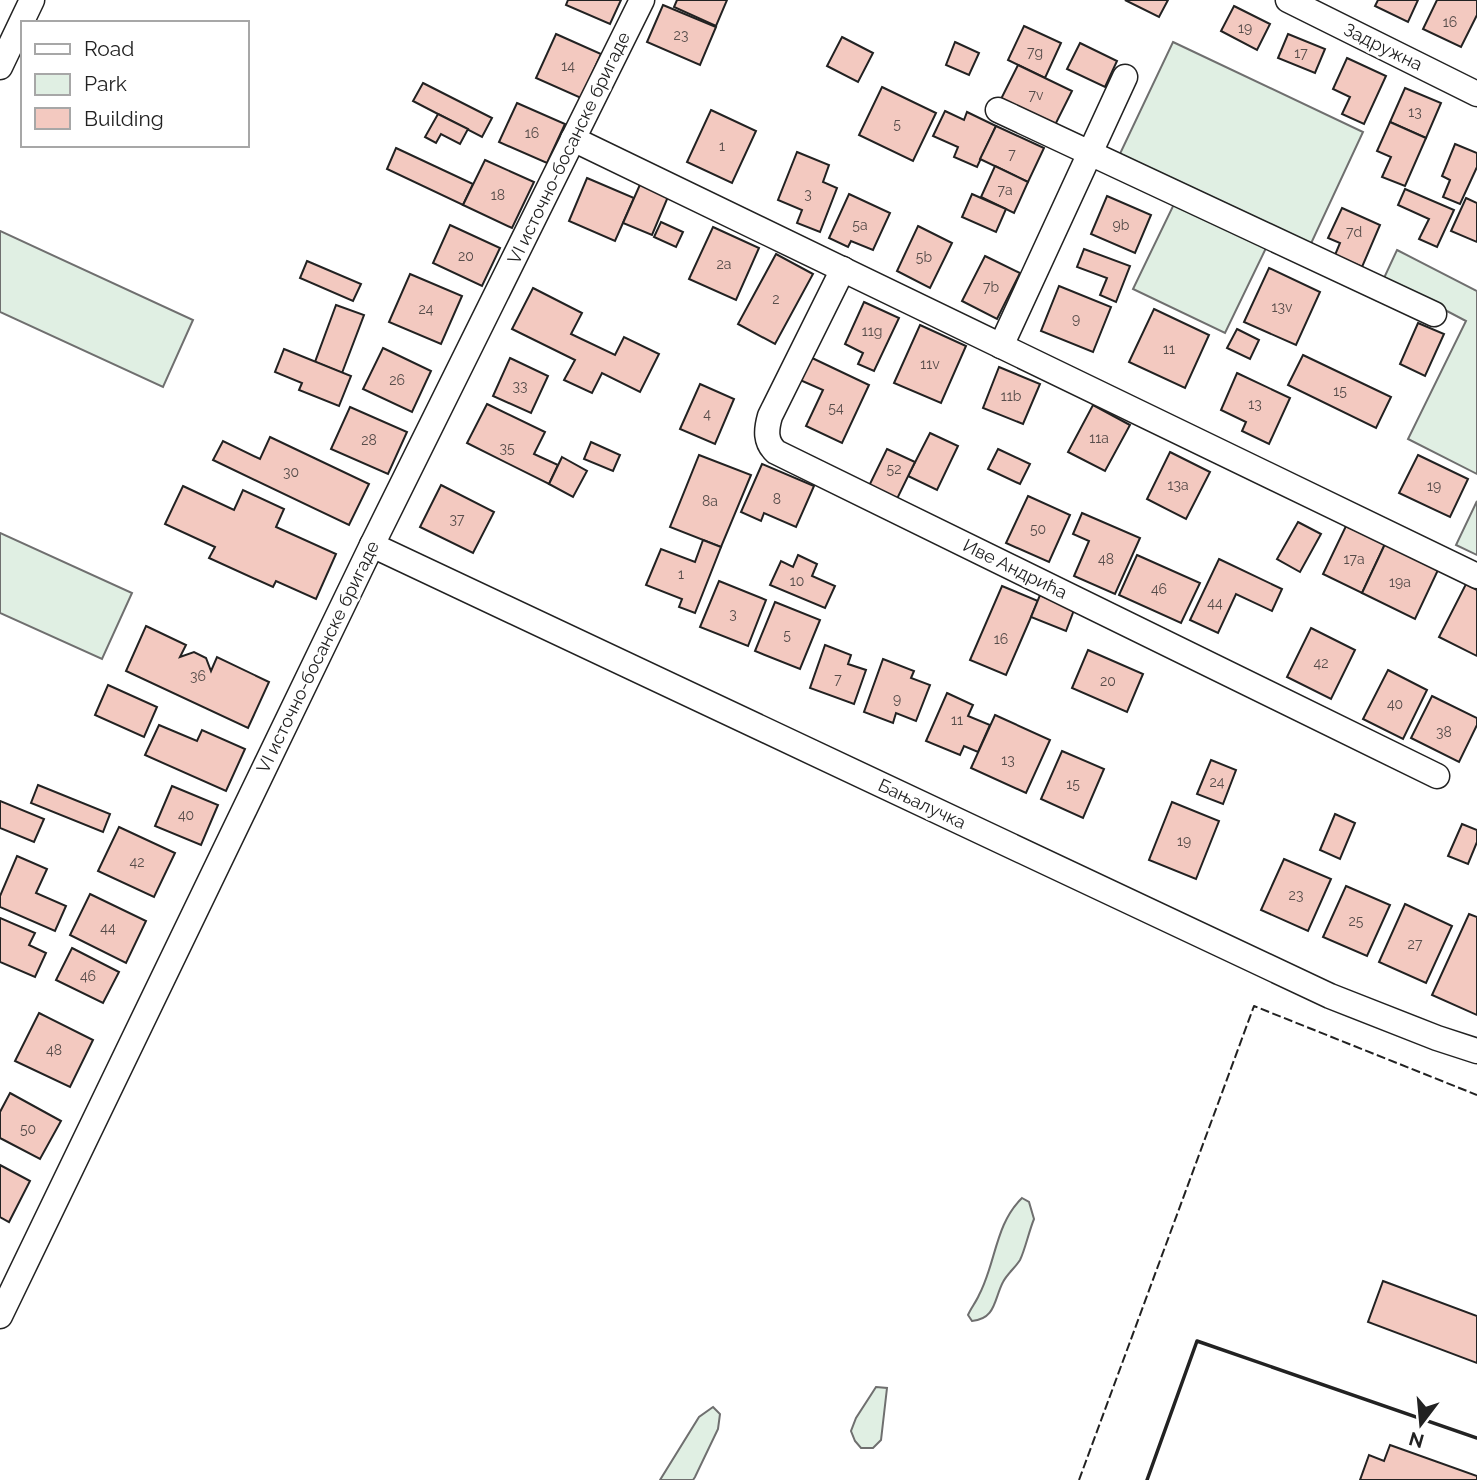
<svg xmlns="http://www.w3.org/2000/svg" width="1477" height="1480" viewBox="0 0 1477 1480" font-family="Raleway,sans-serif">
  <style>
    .green { fill: #e0efe3; stroke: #6f6f6f; stroke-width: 2 }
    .building { fill: #f3c9c0; stroke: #222; stroke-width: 2 }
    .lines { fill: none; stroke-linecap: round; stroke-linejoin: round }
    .minor-casing { stroke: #222; stroke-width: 27 }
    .minor { stroke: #fff; stroke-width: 24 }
    .fence { stroke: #222; stroke-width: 2; stroke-dasharray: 9 3.5; stroke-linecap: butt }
    .wall { stroke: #222; stroke-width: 3.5 }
    .labels { text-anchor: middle; stroke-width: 5; stroke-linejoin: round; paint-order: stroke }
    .number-label { font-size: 14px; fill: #564c4a }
    .street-label { font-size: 18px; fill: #222; stroke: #fff }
  </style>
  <rect width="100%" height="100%" fill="#fff"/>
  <g class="green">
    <polygon points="1173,42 1363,132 1308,250 1117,160"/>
    <polygon points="1175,202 1267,246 1225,333 1133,289"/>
    <polygon points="0,231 193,320 163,387 0,312"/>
    <polygon points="1397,250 1477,291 1477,474 1408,439 1466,321 1384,278"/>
    <polygon points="1477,501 1477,555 1456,545"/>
    <polygon points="0,533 132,593 102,659 0,613"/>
    <path d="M 1022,1198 L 1029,1202 L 1034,1219 C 1029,1231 1025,1250 1020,1260 C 1015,1268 1007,1274 1003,1282 C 994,1299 996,1319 972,1321 L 968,1315 C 971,1308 976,1302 979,1295 C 996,1263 995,1224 1022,1198 Z"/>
    <polygon points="876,1387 887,1388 881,1440 873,1448 861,1448 855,1441 851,1431 856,1418"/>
    <polygon points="713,1407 720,1414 718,1429 695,1477 693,1480 660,1480 699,1417"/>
  </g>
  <g class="building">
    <polygon points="568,0 621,0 610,24 566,5"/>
    <polygon points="677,0 727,0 716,26 674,7"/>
    <polygon points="1125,0 1168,0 1159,17"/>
    <polygon points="1378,0 1418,0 1408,22 1375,6"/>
    <polygon points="1437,0 1477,0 1477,15 1461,47 1423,29"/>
    <polygon points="663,5 716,27 700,65 647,42"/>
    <polygon points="1234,6 1270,24 1257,50 1221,31"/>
    <polygon points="1024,26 1061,43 1045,78 1008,60"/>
    <polygon points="556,34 601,54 581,98 536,78"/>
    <polygon points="1288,34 1325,49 1315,73 1278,58"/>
    <polygon points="842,37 873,53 858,82 827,66"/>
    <polygon points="955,42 979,53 969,75 946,65"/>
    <polygon points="1080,43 1117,61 1105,87 1067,69"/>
    <polygon points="1347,58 1386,76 1364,124 1342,114 1350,97 1333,89"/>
    <polygon points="1018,65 1072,91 1055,125 1001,99"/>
    <polygon points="423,83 492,118 482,137 413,101"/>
    <polygon points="882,87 936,113 913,161 859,135"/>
    <polygon points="1405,88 1441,103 1426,138 1390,122"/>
    <polygon points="517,103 565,124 547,163 499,142"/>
    <polygon points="711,110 756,131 732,183 687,162"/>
    <polygon points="945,111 964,120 967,112 996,126 977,167 954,157 958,147 933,136"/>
    <polygon points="438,114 468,129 460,144 441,134 436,143 425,137"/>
    <polygon points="1390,122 1426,138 1405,186 1382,177 1391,157 1377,151"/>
    <polygon points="996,126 1044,148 1028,182 980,159"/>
    <polygon points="1455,144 1477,153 1477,167 1460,204 1443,197 1450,180 1442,176"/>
    <polygon points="396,148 473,184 463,205 387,169"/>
    <polygon points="797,152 829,165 823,182 837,188 820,232 797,223 802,210 778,200"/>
    <polygon points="485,160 534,182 512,228 463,205"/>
    <polygon points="995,166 1028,182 1014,213 981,197"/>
    <polygon points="587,178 634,198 615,241 569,221"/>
    <polygon points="642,180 670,192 652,235 623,223"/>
    <polygon points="1405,189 1454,210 1437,247 1419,239 1429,219 1398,205"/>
    <polygon points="849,194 890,213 873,250 851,241 848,247 829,238"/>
    <polygon points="972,194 1006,209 996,232 962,217"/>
    <polygon points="1107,196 1151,215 1135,253 1091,234"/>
    <polygon points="1466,198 1477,203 1477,242 1451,231"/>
    <polygon points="1342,208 1380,225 1362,267 1335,255 1340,243 1328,238"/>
    <polygon points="661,222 683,232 676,247 654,237"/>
    <polygon points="450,225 500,248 482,286 433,263"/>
    <polygon points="918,226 952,243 930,288 897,271"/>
    <polygon points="713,227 759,248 736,300 689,279"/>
    <polygon points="1084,249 1130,266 1116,302 1100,295 1107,278 1077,267"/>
    <polygon points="776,254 813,274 775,344 738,324"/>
    <polygon points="985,256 1020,273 997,319 962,301"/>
    <polygon points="307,261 361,284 353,301 300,278"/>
    <polygon points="1269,268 1320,292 1296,345 1244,322"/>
    <polygon points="410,274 462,296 441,344 389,322"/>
    <polygon points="1059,286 1111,307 1093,352 1041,331"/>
    <polygon points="533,288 582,313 571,334 615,355 624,337 659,354 640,392 602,373 592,393 564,380 575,360 512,329"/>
    <polygon points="864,302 899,318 874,371 858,364 863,353 845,344"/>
    <polygon points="336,305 364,315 342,373 315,362"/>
    <polygon points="1154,309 1209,335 1185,388 1129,362"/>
    <polygon points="1418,323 1444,334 1425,376 1400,364"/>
    <polygon points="920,325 966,346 941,403 894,383"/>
    <polygon points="1237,329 1259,340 1250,359 1227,348"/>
    <polygon points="383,348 431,371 412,412 363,389"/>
    <polygon points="284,349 351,376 339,406 299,390 302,383 275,372"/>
    <polygon points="1303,355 1391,397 1376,428 1288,385"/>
    <polygon points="810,357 869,385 842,443 806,426 823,390 800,380"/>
    <polygon points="510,358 548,376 531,413 493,396"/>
    <polygon points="999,367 1040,384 1023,424 983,408"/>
    <polygon points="1237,373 1290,398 1269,444 1242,431 1246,422 1221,410"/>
    <polygon points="700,384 734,399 715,444 680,429"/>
    <polygon points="487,404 545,432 534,454 558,465 549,484 467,443"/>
    <polygon points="1093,405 1130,425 1105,471 1068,452"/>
    <polygon points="350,407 407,432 388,474 331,449"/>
    <polygon points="930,433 958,446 937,490 908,476"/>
    <polygon points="270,437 369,484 349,525 213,460 223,441 260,459"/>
    <polygon points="591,442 620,455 613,471 584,459"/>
    <polygon points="887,449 915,462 895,503 867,490"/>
    <polygon points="998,449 1030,464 1020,484 988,469"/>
    <polygon points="1170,452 1210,472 1186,519 1147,499"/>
    <polygon points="699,455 751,475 721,547 670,527"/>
    <polygon points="1418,455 1468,479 1450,517 1399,493"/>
    <polygon points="562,457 587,471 573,497 549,484"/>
    <polygon points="762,464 814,486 796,527 764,513 761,521 741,512"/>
    <polygon points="441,485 494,512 473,553 420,527"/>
    <polygon points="183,486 234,510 243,490 284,509 276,527 336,554 316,599 276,581 273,587 209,558 215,547 165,524"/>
    <polygon points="1028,496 1070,515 1049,562 1006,543"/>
    <polygon points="1082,513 1140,538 1115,594 1074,576 1089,541 1073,534"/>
    <polygon points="1298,522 1321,534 1300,572 1277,559"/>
    <polygon points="1346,526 1385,544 1362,593 1323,574"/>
    <polygon points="703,540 721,547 695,613 679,607 682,599 646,585 661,549 695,562"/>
    <polygon points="1385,544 1438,570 1415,619 1362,593"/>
    <polygon points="798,555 817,564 812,576 835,586 825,608 770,585 781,561 793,567"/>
    <polygon points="1137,555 1200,583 1181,623 1119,595"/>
    <polygon points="1219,559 1282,589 1272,611 1236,594 1218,633 1190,620"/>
    <polygon points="719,581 766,600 748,646 700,627"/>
    <polygon points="1466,584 1477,590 1477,656 1439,637"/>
    <polygon points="1002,586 1038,601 1006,675 970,660"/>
    <polygon points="1040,595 1074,610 1066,631 1031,617"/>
    <polygon points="775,602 820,620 800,669 755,651"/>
    <polygon points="146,626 186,645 180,657 194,652 206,658 211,671 217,657 269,682 248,728 126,671"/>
    <polygon points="1311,628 1355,650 1331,699 1287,677"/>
    <polygon points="825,645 851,655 848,664 866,670 854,704 810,688"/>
    <polygon points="1088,650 1143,674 1127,712 1072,688"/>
    <polygon points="883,659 914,671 911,678 930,685 916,721 896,713 893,723 864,712"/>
    <polygon points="1388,670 1427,690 1403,739 1363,719"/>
    <polygon points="108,685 157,707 144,737 95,715"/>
    <polygon points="947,693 973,705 968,716 990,725 978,752 964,746 960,755 926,741"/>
    <polygon points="1432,696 1477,718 1477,725 1459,762 1411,738"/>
    <polygon points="995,715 1050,740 1026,793 971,768"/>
    <polygon points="159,725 197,741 202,730 245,749 226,791 145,755"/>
    <polygon points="1062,751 1104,769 1083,818 1041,799"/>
    <polygon points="1211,760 1236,770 1223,804 1197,794"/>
    <polygon points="38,785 110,814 103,832 31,803"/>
    <polygon points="172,786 218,805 201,845 155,826"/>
    <polygon points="0,801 44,819 34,842 0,828"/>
    <polygon points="1172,802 1219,821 1196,879 1149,860"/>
    <polygon points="1335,814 1355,823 1340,859 1320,850"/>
    <polygon points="1462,824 1477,830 1477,842 1468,864 1448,856"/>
    <polygon points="119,827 175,853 154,897 98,871"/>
    <polygon points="17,856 47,869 36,893 66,906 55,931 0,907 0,896"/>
    <polygon points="1284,859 1331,879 1308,931 1261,910"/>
    <polygon points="1346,886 1390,905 1367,956 1323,937"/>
    <polygon points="90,894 146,921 126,963 70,935"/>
    <polygon points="1405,904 1452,926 1426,983 1379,962"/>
    <polygon points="1469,914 1477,917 1477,1015 1432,995"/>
    <polygon points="0,918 35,933 29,945 46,953 35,977 0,962"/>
    <polygon points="72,948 119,972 103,1003 56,980"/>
    <polygon points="39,1013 93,1040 70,1087 15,1061"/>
    <polygon points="10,1093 61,1121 40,1159 0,1138 0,1112"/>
    <polygon points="0,1165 30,1181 9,1222 0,1217"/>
    <polygon points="1383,1281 1477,1316 1477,1363 1368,1322"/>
    <polygon points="1390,1445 1477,1476 1477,1480 1360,1480 1369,1455 1384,1461"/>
  </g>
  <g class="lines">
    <g class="minor-casing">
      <g id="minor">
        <polyline points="1288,0 1477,94"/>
        <polyline points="0,67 32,0"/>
        <polyline points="998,110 1434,314"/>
        <polyline points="573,139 1477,576"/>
        <path d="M 843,269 L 770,416 C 766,430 765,442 776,452 L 1437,776"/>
        <polyline points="1001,346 1125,77"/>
        <polyline points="372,545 1330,996 1437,1038 1477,1051"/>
        <polyline points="0,1316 372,545 642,0"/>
      </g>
    </g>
    <use href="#minor" class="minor"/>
    <polyline class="fence" points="1079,1480 1254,1006 1477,1095"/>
    <polyline class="wall" points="1147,1480 1197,1341 1477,1438"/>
  </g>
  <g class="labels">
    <g class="number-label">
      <text x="1450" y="27">16</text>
      <text x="1245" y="33">19</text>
      <text x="681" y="40">23</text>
      <text x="1035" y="57">7g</text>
      <text x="1301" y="58">17</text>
      <text x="568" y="71">14</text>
      <text x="1036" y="100">7v</text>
      <text x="1415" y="117">13</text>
      <text x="897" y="129">5</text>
      <text x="532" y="138">16</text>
      <text x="722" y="151">1</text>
      <text x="1012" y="159">7</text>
      <text x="1005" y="195">7a</text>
      <text x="808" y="199">3</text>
      <text x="498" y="200">18</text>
      <text x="860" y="230">5a</text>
      <text x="1121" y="230">9b</text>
      <text x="1354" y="237">7d</text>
      <text x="466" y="261">20</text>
      <text x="924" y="262">5b</text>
      <text x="724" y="269">2a</text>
      <text x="991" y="292">7b</text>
      <text x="776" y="304">2</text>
      <text x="1282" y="312">13v</text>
      <text x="426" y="314">24</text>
      <text x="1076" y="324">9</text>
      <text x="872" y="336">11g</text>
      <text x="1169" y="354">11</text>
      <text x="930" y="369">11v</text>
      <text x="397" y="385">26</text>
      <text x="520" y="391">33</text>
      <text x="1340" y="396">15</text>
      <text x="1011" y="401">11b</text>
      <text x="1255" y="409">13</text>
      <text x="836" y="413">54</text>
      <text x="707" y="419">4</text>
      <text x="1099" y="443">11a</text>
      <text x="369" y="445">28</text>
      <text x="507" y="453">35</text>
      <text x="894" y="474">52</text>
      <text x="291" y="477">30</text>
      <text x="1178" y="490">13a</text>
      <text x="1434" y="491">19</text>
      <text x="777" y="504">8</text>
      <text x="710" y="506">8a</text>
      <text x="457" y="524">37</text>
      <text x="1038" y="534">50</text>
      <text x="1106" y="564">48</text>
      <text x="1354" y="564">17a</text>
      <text x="681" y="579">1</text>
      <text x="797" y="586">10</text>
      <text x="1400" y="587">19a</text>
      <text x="1159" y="594">46</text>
      <text x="1215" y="608">44</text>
      <text x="733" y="619">3</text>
      <text x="787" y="640">5</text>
      <text x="1001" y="644">16</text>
      <text x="1321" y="668">42</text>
      <text x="198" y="681">36</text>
      <text x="838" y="684">7</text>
      <text x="1108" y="686">20</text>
      <text x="897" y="704">9</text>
      <text x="1395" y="709">40</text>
      <text x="957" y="725">11</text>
      <text x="1444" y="737">38</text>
      <text x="1008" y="765">13</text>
      <text x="1217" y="787">24</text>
      <text x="1073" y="789">15</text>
      <text x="186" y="820">40</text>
      <text x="1184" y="846">19</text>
      <text x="137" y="867">42</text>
      <text x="1296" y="900">23</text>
      <text x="1356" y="926">25</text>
      <text x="108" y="933">44</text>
      <text x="1415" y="949">27</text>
      <text x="88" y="981">46</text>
      <text x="54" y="1055">48</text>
      <text x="28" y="1134">50</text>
    </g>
    <g class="street-label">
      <text transform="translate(1383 47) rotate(26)" y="6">Задружна</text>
      <text transform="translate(569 148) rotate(-64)" y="6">VI источно-босанске бригаде</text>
      <text transform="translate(1015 569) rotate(26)" y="6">Иве Андрића</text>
      <text transform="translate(318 657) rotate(-64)" y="6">VI источно-босанске бригаде</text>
      <text transform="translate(922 804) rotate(25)" y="6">Бањалучка</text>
    </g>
  </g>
  <rect x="21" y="21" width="228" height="126" fill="#ffffff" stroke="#a7a7a7" stroke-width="2"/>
  <rect x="35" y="44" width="35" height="10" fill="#ffffff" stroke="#a7a7a7" stroke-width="2"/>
  <text x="84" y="56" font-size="21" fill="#222222">Road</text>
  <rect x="35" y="74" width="35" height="21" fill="#e0efe3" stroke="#a7a7a7" stroke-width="2"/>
  <text x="84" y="91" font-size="21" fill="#222222">Park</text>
  <rect x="35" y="108" width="35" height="21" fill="#f3c9c0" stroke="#a7a7a7" stroke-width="2"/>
  <text x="84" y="126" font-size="21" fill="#222222">Building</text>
  <g transform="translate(1421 1424) rotate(196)" stroke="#ffffff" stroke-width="5" paint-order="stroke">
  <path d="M0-5L12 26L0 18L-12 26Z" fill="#222222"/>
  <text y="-10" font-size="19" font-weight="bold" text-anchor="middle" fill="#222222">N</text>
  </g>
</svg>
